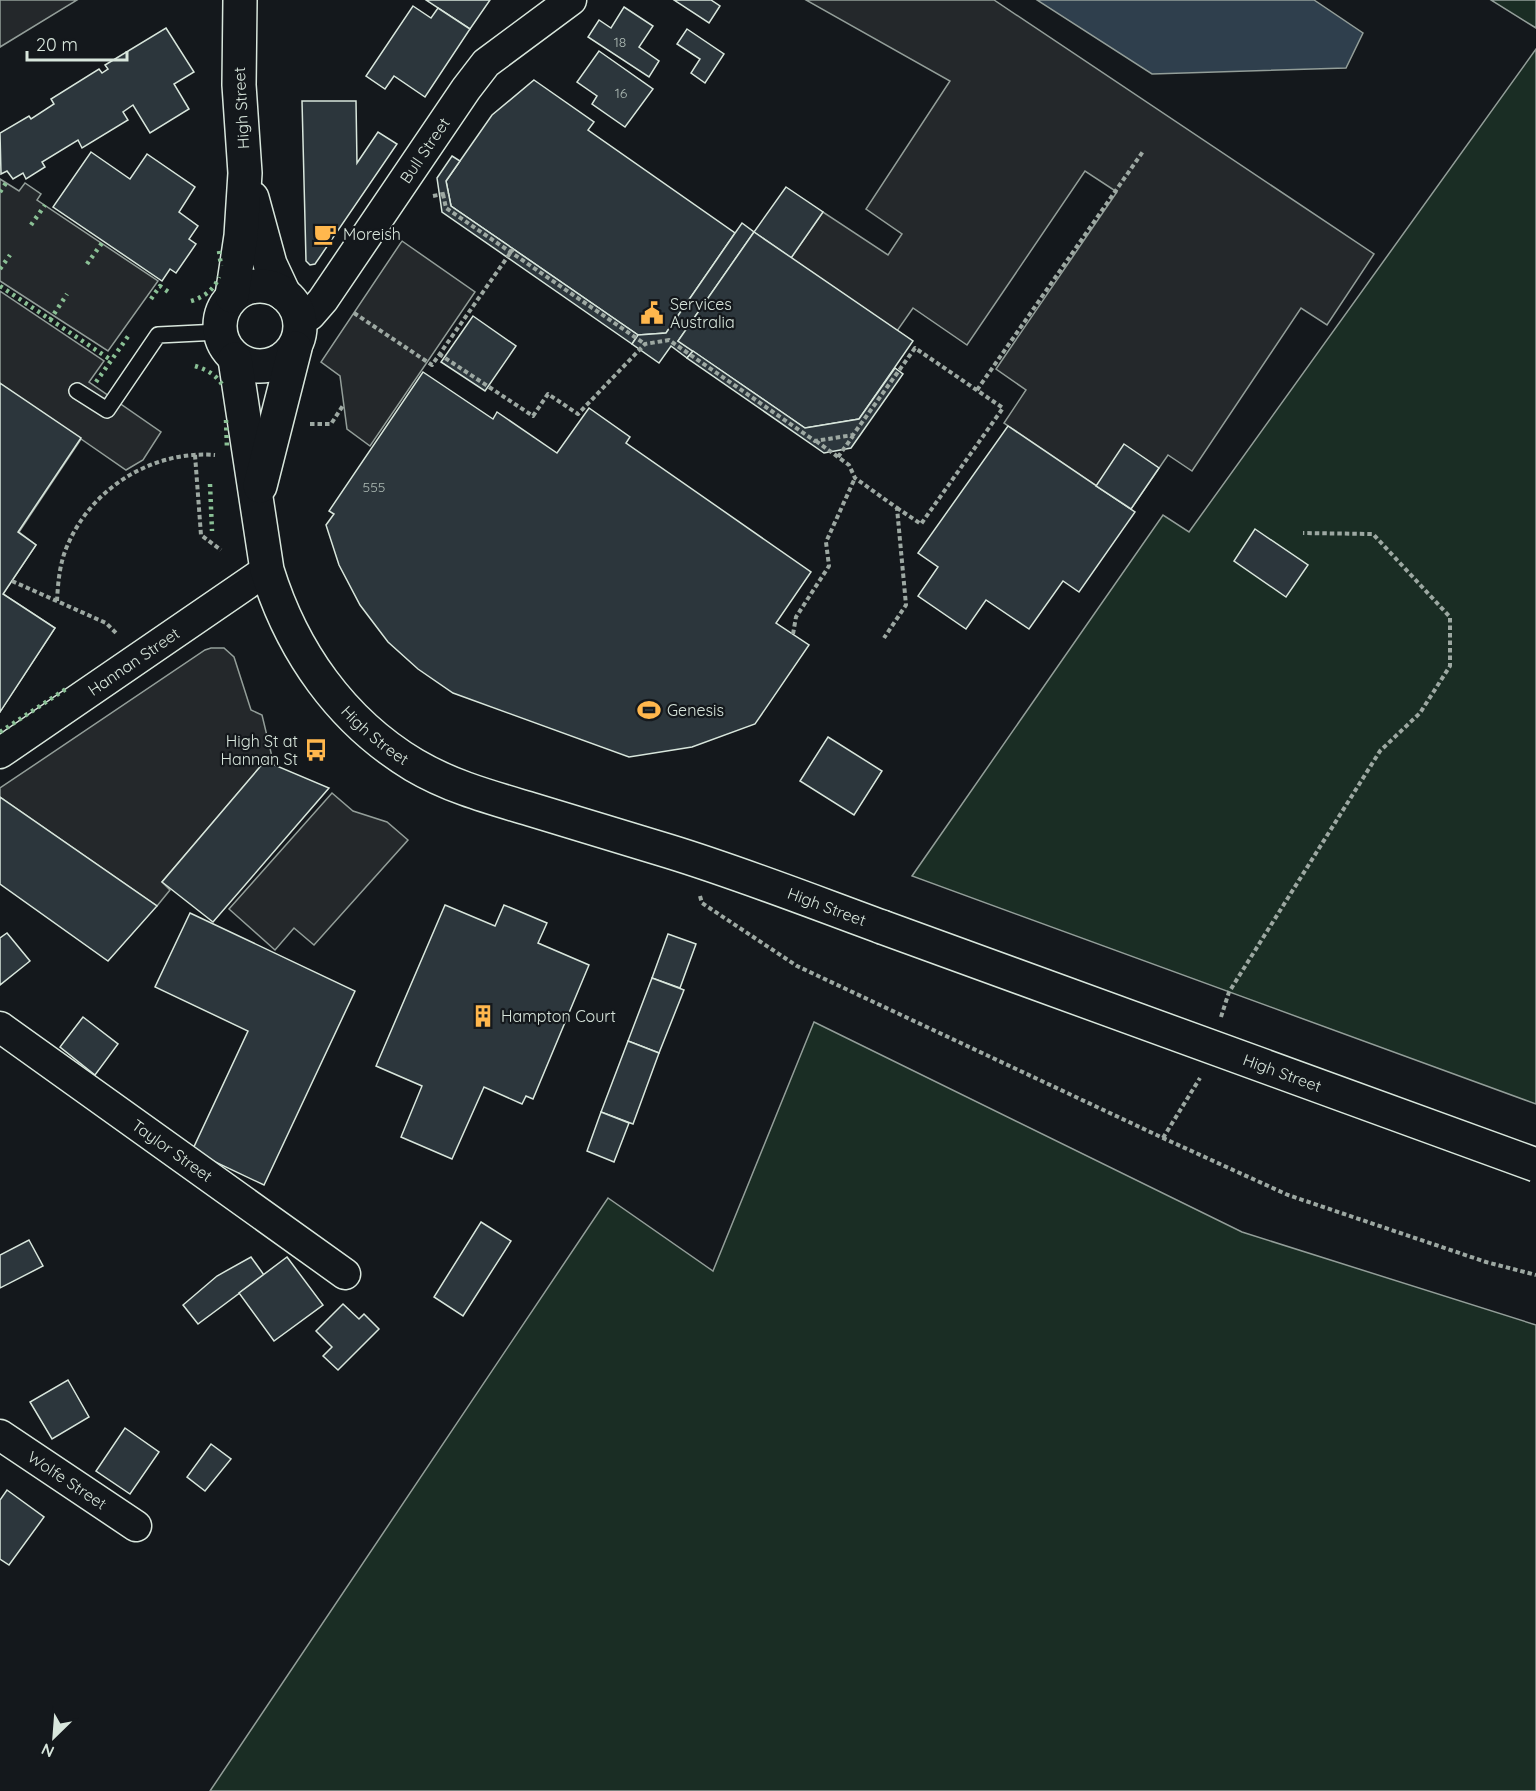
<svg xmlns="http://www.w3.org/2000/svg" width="1536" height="1791" viewBox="0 0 1536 1791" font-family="Quicksand,sans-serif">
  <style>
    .green { fill: #1a2d24; stroke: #939e99; stroke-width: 1.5 }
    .parking { fill: #24282b; stroke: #939e99; stroke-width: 1.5 }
    .water { fill: #2f3f4d; stroke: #939e99; stroke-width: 1.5 }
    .building { fill: #2c363c; stroke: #d8e6dc; stroke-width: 1.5 }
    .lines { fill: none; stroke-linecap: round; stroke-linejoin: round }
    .lane-casing { stroke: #d8e6dc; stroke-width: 18 }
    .street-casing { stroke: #d8e6dc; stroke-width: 33 }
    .secondary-casing { stroke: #d8e6dc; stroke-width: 36 }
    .path { stroke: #9da8a2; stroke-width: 4; stroke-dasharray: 4.5 3; stroke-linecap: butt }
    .lane { stroke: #14181c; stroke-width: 15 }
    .street { stroke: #14181c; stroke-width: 30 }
    .secondary { stroke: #14181c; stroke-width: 33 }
    .secondary-bridge-casing { stroke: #d8e6dc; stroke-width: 36; stroke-linecap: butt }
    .secondary-bridge { stroke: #14181c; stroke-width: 33 }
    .hedge { stroke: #8ac095; stroke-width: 4.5; stroke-dasharray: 3 4.5; stroke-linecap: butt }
    .labels { text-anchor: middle; stroke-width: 4.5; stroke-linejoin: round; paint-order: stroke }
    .number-label { font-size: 14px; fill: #adbab4 }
    .street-label { font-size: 16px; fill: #d8e6dc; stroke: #14181c }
    .poi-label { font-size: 16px; fill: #d8e6dc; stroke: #14181c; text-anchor: start }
  </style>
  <rect width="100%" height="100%" fill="#14181c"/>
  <g class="green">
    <polygon points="1491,0 1536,0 1536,28"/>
    <polygon points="1536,49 1536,1104 912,876 1163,515 1189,532"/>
    <polygon points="814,1022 1242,1232 1536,1325 1536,1791 210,1791 608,1198 713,1271"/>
  </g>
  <g class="parking">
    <polygon points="0,0 77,0 0,47"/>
    <polygon points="806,0 994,0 1374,254 1327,325 1301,308 1192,471 1168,455 1131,509 1004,423 1026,390 996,369 1117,192 1085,171 967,345 913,308 897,331 791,258 823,212 888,255 902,234 866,209 950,81"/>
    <polygon points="0,179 19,191 25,183 41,194 37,200 158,281 108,351 0,281"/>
    <polygon points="402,241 475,292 370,446 347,429 340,376 321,362"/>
    <polygon points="0,291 104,361 89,382 161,432 143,460 126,470 81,439 19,532 36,545 3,594 55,628 0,712"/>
    <polygon points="211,648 224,648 234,657 251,710 262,715 274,765 265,761 162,882 170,890 157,906 0,797 0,788 205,650"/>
    <polygon points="332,793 353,811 387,822 408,840 314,945 294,928 275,950 229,909"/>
  </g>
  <polygon class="water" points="1037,0 1314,0 1363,33 1346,68 1152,74"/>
  <g class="building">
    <polygon points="426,0 490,0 470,29"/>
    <polygon points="674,0 711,0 720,6 709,23"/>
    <polygon points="413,6 431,18 438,8 470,29 425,97 394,76 385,89 366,76"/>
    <polygon points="624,7 653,26 639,47 659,61 649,77 588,37 599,20 611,28"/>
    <polygon points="166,28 194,72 174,84 189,109 150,133 133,105 123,112 128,120 82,148 78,140 42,162 45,167 26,179 23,173 13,179 7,171 1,174 0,133 29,116 31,119 54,104 51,99 99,69 102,73 108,69 105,65"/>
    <polygon points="687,29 724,54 705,83 691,73 700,59 677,44"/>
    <polygon points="599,51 653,89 625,127 592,104 597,96 577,82"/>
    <polygon points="534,80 594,122 588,130 735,233 666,333 638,335 451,206 446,181 492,115"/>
    <polygon points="302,101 356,101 357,163 378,132 397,144 315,264 310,265 306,261"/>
    <polygon points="91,152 130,179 147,154 195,187 179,212 198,226 189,239 196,244 176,273 170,269 162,281 53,207"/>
    <polygon points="452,156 460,161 446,181 451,206 638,335 632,344 442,212 437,178"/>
    <polygon points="786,187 823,212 791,258 754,232"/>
    <polygon points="742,223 754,232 678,341 693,351 687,358 671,346 659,363 632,344 638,335 666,333"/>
    <polygon points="754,232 913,341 859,419 805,428 678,341"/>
    <polygon points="473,316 516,346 485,391 441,362"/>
    <polygon points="693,351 805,428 859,419 895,368 903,374 851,448 824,453 687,358"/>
    <polygon points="423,372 493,419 497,412 557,453 589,408 630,437 626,443 811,572 776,623 809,645 755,724 692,747 629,757 453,693 418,669 388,642 360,605 339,565 326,525 334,514 329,511"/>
    <polygon points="0,383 81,438 18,532 36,545 3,594 55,628 0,712"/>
    <polygon points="1008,426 1135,512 1079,592 1063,581 1029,629 986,600 966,629 918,596 938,567 918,553"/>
    <polygon points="1124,444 1159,468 1131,509 1096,486"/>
    <polygon points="1255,529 1308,565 1286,597 1234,561"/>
    <polygon points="828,737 882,771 854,815 800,781"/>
    <polygon points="265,761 329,788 213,922 162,882"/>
    <polygon points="0,797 157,906 108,961 0,884"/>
    <polygon points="445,905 495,926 504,905 547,923 538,943 589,965 533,1099 526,1096 522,1104 484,1087 452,1159 401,1137 422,1086 376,1066"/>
    <polygon points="190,913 355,991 264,1185 192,1151 248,1031 155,987"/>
    <polygon points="7,933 30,961 0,985 0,938"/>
    <polygon points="668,934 696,944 680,988 652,978"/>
    <polygon points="652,978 684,990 659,1053 628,1041"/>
    <polygon points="83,1017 118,1044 95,1075 60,1047"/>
    <polygon points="628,1041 659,1053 633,1124 601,1112"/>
    <polygon points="601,1112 629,1123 614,1162 587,1151"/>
    <polygon points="481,1222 511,1241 463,1316 434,1297"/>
    <polygon points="29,1240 43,1266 0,1288 0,1255"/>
    <polygon points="251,1257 264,1275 198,1324 183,1305 217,1276"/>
    <polygon points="287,1257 323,1305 274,1341 239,1293"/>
    <polygon points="343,1304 359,1319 364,1314 379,1329 338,1370 323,1356 332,1347 316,1331"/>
    <polygon points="68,1380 89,1417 52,1439 30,1402"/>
    <polygon points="125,1428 159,1452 130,1494 96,1471"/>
    <polygon points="211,1444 231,1459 205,1491 187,1477"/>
    <polygon points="7,1490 44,1517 9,1565 0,1559 0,1500"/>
  </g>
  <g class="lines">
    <g class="lane-casing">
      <polyline id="lane" points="77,391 107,410 158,335 219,332"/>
    </g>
    <g class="street-casing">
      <g id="street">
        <path id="s1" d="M 300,320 L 310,315 L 323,300 L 466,89 L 486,63 L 571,0"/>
        <path id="s2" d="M 0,753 L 267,570"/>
        <path id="s3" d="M 0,1027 L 345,1274"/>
        <path id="s4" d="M 0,1435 L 136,1526"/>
      </g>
    </g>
    <g class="secondary-casing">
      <g id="secondary">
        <polyline points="252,198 270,264 284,294"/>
        <circle cx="260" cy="326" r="40"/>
        <polyline points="232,296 241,236 245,173 239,85 240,0"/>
        <path id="s5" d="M 235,359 L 267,570 C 292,651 341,721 414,765 C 451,787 493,798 533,810 C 578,824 623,837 668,851 C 740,873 811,901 882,927"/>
        <polyline points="260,486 295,348"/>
      </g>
    </g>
    <g class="path">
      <polyline points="443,194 446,208 645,344"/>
      <polyline points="433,196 448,193"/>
      <polyline points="354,313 432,365 513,249"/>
      <polyline points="439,354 533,416 548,394 578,414 645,344 669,340 815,441 853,435 915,348 1003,408 921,524 897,508"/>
      <polyline points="977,390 1144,150"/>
      <polyline points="310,424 331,424 344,404"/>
      <polyline points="816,441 849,465 855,478 897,508 906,605 884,638"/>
      <polyline points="195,455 201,535 221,550"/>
      <polyline points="838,457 853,436"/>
      <polyline points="12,581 106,623 117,634"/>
      <path d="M 57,601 C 58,581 60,560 69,542 C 94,486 155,450 215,455"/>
      <polyline points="793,634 796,617 829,566 826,542 855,478"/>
      <polyline points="700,896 702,903 797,966 1163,1138 1288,1195 1486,1262 1536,1275"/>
      <polyline points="1221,1017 1229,992 1380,751 1420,713 1450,666 1450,617 1373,534 1303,533"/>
      <polyline points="1163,1138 1200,1078"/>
    </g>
    <use href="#lane" class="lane"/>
    <use href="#street" class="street"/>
    <use href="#secondary" class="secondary"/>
    <g class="secondary-bridge-casing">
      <g id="secondary-bridge">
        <path id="s6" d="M 882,927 L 1536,1165"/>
      </g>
    </g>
    <use href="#secondary-bridge" class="secondary-bridge"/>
    <g class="hedge">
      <polyline points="0,192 6,183"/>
      <polyline points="31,225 45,205"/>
      <polyline points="219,251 221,266"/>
      <polyline points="87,264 102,243"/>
      <polyline points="0,269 10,255"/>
      <polyline points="0,286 111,360"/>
      <polyline points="151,299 160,286 170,293"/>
      <path d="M 191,301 C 204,297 214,290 219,277"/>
      <polyline points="50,320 67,294"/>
      <path d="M 195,366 C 208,370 218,376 224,388"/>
      <polyline points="96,382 129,335"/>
      <polyline points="226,420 227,449"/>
      <polyline points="210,484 212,531"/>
      <polyline points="0,732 69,687"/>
    </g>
  </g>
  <defs>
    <g id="cafe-bare" transform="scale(1.8)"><path d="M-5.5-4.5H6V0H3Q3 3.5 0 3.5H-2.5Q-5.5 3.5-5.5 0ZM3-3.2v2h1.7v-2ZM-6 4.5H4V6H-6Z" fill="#ffb74d" stroke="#14181c" stroke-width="2.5" paint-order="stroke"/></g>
    <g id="civic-bare" transform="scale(1.8)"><path d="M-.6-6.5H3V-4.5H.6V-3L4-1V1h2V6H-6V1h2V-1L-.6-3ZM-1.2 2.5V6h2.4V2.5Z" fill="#ffb74d" stroke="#14181c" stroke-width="2.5" paint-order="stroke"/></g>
    <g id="stadium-bare" transform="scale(1.8)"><path d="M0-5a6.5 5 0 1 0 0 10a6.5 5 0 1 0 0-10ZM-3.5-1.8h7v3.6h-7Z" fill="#ffb74d" stroke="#14181c" stroke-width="2.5" paint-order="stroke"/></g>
    <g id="bus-bare" transform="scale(1.8)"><path d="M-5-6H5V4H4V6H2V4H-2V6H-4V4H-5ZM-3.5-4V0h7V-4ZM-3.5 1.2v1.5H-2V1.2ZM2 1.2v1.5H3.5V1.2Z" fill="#ffb74d" stroke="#14181c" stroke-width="2.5" paint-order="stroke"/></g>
    <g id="building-bare" transform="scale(1.8)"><path d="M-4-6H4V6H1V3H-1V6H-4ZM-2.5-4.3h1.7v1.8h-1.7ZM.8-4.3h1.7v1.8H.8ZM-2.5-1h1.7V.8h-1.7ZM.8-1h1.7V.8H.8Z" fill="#ffb74d" stroke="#14181c" stroke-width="2.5" paint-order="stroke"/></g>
  </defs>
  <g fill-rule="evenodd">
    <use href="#cafe-bare" x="325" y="234"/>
    <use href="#civic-bare" x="652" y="313"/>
    <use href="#stadium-bare" x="649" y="710"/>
    <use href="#bus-bare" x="316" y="750"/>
    <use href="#building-bare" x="483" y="1016"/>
  </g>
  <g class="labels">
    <g class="number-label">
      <text x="620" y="47">18</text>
      <text x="621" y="98">16</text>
      <text x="374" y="492">555</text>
    </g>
    <g class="street-label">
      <text transform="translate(241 108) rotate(-93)" y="6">High Street</text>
      <text dy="6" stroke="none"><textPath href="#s1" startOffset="212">Bull Street</textPath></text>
      <text dy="6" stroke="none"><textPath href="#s2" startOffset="162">Hannan Street</textPath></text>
      <text dy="6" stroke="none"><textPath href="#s5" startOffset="414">High Street</textPath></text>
      <text dy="6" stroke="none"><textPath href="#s5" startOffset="900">High Street</textPath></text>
      <text dy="6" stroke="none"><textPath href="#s6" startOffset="426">High Street</textPath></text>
      <text dy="6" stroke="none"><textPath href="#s3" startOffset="212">Taylor Street</textPath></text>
      <text dy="6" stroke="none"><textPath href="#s4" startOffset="81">Wolfe Street</textPath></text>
    </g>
    <g class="poi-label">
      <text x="343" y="240">Moreish</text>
      <text x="670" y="310">Services<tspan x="670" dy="18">Australia</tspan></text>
      <text x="667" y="716">Genesis</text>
      <text x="298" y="747" text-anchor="end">High St at<tspan x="298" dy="18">Hannan St</tspan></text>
      <text x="501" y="1022">Hampton Court</text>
    </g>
  </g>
  <g transform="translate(54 1737) rotate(205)" stroke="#14181c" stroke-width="4.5" paint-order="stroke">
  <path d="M0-4.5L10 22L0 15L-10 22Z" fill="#d8e6dc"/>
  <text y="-9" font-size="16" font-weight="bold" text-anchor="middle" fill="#d8e6dc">N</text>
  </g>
  <path d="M27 51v9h100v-9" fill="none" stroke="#d8e6dc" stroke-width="3"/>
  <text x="36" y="51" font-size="18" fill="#d8e6dc" stroke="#14181c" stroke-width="4.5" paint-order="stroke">20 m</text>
</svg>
